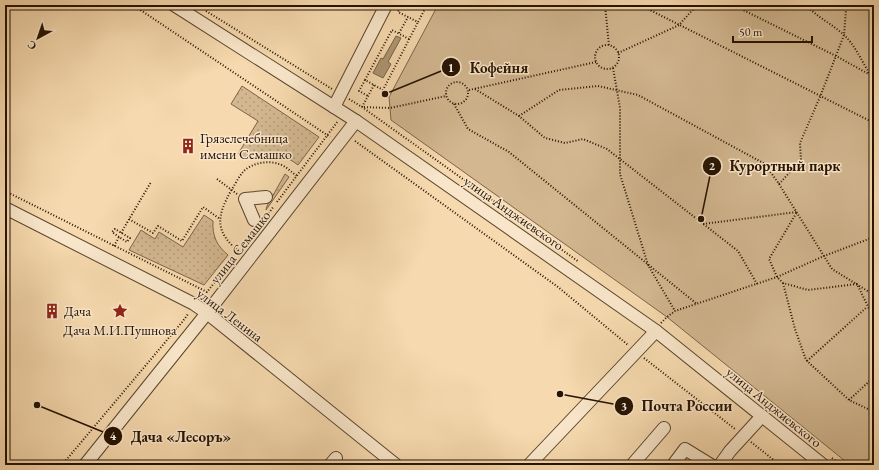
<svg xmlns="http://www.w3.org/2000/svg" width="879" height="470" viewBox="0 0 879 470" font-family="'EB Garamond',serif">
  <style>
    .grass { fill: url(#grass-dots); stroke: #7c6448 }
    .park { fill: #d2b790; stroke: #7c6448 }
    .water { fill: #af9573; stroke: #786145 }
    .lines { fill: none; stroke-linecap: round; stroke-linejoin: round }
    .minor-casing { stroke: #59442c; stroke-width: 14 }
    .path { stroke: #251200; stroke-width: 2; stroke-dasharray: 1 2; stroke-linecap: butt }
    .minor { stroke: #f9e6ca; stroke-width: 12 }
    .labels { text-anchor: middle; stroke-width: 3; stroke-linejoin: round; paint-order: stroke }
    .poi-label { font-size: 14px; fill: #251200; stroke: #f9e6ca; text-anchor: start }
    .street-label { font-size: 14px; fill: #251200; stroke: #f9e6ca }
    .leader { fill: none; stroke: #251200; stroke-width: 1.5 }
    .callout-dot { fill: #251200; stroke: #f9e6ca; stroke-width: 1.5 }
    .mark-label { font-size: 12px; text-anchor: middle; font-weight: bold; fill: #fff }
    .callout-label { font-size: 15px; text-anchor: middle; font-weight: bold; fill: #251200; stroke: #f9e6ca; stroke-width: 3; stroke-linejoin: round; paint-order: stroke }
  </style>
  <defs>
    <pattern id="grass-dots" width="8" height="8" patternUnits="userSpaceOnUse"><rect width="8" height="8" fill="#d2b790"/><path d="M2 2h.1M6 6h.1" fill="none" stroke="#b49c7a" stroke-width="1.8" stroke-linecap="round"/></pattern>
  </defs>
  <rect width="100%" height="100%" fill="#f6d9ae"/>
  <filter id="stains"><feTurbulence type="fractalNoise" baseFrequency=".005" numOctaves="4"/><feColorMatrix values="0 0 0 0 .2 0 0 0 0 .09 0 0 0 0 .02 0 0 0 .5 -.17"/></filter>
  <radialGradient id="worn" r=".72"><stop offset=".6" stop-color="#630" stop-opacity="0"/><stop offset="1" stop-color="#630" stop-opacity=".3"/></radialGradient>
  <g class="grass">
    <path d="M 242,86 L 319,137 L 298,165 C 282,153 266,148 247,159 L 238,154 L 258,121 L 231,104 Z"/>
    <polygon points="285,174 289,177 266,210 267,206"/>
    <path d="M 204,215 L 213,221 C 212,236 217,246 228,255 L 204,285 L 129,250 L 141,230 L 155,239 L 159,232 L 183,247 Z"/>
  </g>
  <polygon class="park" points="438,5 874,5 874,465 850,465 667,317 391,120 389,97"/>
  <polygon class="water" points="396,36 401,38 388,62 391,64 383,78 373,73 381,58 383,59"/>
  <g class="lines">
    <g class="minor-casing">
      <g id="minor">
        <polyline points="174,5 356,121 656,331 823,465"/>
        <polyline points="334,107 386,5"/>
        <polyline points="5,208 194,304 207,313 396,465"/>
        <polyline points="254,220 245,199 266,197"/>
        <polyline points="85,465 207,313 356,121"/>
        <polyline points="330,465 336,458"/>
        <polyline points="529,465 656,331"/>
        <polyline points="632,465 664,428"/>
        <polyline points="673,465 685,449 711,465"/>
        <polyline points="720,465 730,451 762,416"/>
      </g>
    </g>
    <g class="path">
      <polyline points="133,5 330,137"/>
      <polyline points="401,5 398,12 418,22 427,5"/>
      <polyline points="605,5 609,46"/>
      <polyline points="640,5 874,123"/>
      <polyline points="733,5 836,56 874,77"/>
      <path d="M 806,5 C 817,17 832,24 844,35 C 855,45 862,62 870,74"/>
      <polyline points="206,11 332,89"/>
      <polyline points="399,33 408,17"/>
      <polyline points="409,39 392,30 365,80 383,90 418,22"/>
      <circle cx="607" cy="57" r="12"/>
      <polyline points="618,53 679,25 697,5"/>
      <polyline points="613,68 620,108 620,174 648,265 675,311"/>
      <polyline points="365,80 359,91 368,96"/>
      <circle cx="457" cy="93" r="11"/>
      <polyline points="374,85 362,107 390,108 446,96"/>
      <polyline points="475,89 519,116 545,138 565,143 583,139 607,149 738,251 757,284"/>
      <polyline points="469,90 596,62"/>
      <polyline points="349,99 362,107 579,262"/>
      <polyline points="454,104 468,129 509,152 697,304"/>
      <polyline points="519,116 559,90 598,86 638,95 765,164 779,184 832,269 874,295"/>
      <polyline points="355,141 558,287 628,345"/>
      <polyline points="217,179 237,194"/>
      <polyline points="779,184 801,160 800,143 820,97 844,35 846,10 848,5"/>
      <polyline points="5,191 207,292 229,264"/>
      <polyline points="277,202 338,121"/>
      <polyline points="265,218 274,206"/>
      <polyline points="129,219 153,233 158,226 182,241 203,207 220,219"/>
      <polyline points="703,224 797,212 769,259 777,277 783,283 808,290 857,284 874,319"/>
      <polyline points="121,233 151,182"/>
      <polyline points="247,242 255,231"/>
      <polyline points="114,246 119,237 127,242 130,238 115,229 112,232 119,237"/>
      <path d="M 241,253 C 214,232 216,217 232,189 C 236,183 239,176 244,171 C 252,163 268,160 279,164 C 286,166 291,172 297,176"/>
      <polyline points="783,283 795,329 806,360 849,400 874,412"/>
      <polyline points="661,323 667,317 675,311 777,277 824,256 874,237"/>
      <polyline points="644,358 735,429"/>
      <polyline points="807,361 867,307"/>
      <polyline points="849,400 874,377"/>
      <polyline points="751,442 780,465"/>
      <polyline points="832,458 841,465"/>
      <polyline points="62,465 183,321 188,314"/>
    </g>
    <use href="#minor" class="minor"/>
  </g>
  <defs>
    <g id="building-bare" transform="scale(1.2)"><path d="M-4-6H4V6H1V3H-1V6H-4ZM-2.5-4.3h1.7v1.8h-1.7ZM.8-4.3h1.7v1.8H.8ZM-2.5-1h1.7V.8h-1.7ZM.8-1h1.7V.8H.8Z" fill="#8f2418" stroke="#f9e6ca" stroke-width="2.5" paint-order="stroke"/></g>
    <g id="sight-bare" transform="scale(1.2)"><path d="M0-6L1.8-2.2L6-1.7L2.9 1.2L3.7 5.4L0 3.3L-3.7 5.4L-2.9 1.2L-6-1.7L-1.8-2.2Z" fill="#8f2418" stroke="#f9e6ca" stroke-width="2.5" paint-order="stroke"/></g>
  </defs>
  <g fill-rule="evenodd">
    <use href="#building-bare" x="188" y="146"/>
    <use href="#building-bare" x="52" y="311"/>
    <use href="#sight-bare" x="120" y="311"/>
  </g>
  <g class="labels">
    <g class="poi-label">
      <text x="200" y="143">Грязелечебница<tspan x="200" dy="16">имени Семашко</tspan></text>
      <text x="64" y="316">Дача</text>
      <text x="120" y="335" text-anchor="middle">Дача М.И.Пушнова</text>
    </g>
    <g class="street-label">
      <text transform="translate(514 213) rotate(35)" y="5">улица Анджиевского</text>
      <text transform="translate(240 247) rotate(-52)" y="5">улица Семашко</text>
      <text transform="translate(230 315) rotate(37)" y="5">улица Ленина</text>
      <text transform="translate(774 407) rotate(39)" y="5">улица Анджиевского</text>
    </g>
  </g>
  <path class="leader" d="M385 94L451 67M701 219L712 166M560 394L624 406M37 405L113 436"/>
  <g class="callout-dot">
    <circle cx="385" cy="94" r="4"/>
    <circle cx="701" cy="219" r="4"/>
    <circle cx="560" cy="394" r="4"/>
    <circle cx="37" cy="405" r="4"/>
    <circle cx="451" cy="67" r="10"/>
    <circle cx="712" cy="166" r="10"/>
    <circle cx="624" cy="406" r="10"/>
    <circle cx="113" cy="436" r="10"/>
  </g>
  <g class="mark-label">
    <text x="451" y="72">1</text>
    <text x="712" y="170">2</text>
    <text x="624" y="410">3</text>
    <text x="113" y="440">4</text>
  </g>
  <g class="callout-label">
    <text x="499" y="73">Кофейня</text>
    <text x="785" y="171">Курортный парк</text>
    <text x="687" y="411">Почта России</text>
    <text x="181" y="442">Дача «Лесоръ»</text>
  </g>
  <rect width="879" height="470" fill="none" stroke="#f6d9ae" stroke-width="20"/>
  <rect x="6" y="6" width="867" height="458" fill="none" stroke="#251200" stroke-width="2"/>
  <rect x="10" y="10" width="859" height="450" fill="none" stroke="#251200"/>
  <g transform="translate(38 38) rotate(220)" stroke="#f9e6ca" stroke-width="3" paint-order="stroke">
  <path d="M0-3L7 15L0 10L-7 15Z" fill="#251200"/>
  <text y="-6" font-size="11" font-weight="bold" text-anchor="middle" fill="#251200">С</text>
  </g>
  <path d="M733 36v6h79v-6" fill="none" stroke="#251200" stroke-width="2"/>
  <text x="739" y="36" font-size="12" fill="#251200" stroke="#f9e6ca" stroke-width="3" paint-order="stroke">50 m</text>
  <rect width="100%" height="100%" filter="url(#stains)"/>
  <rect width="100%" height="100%" fill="url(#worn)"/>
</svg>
